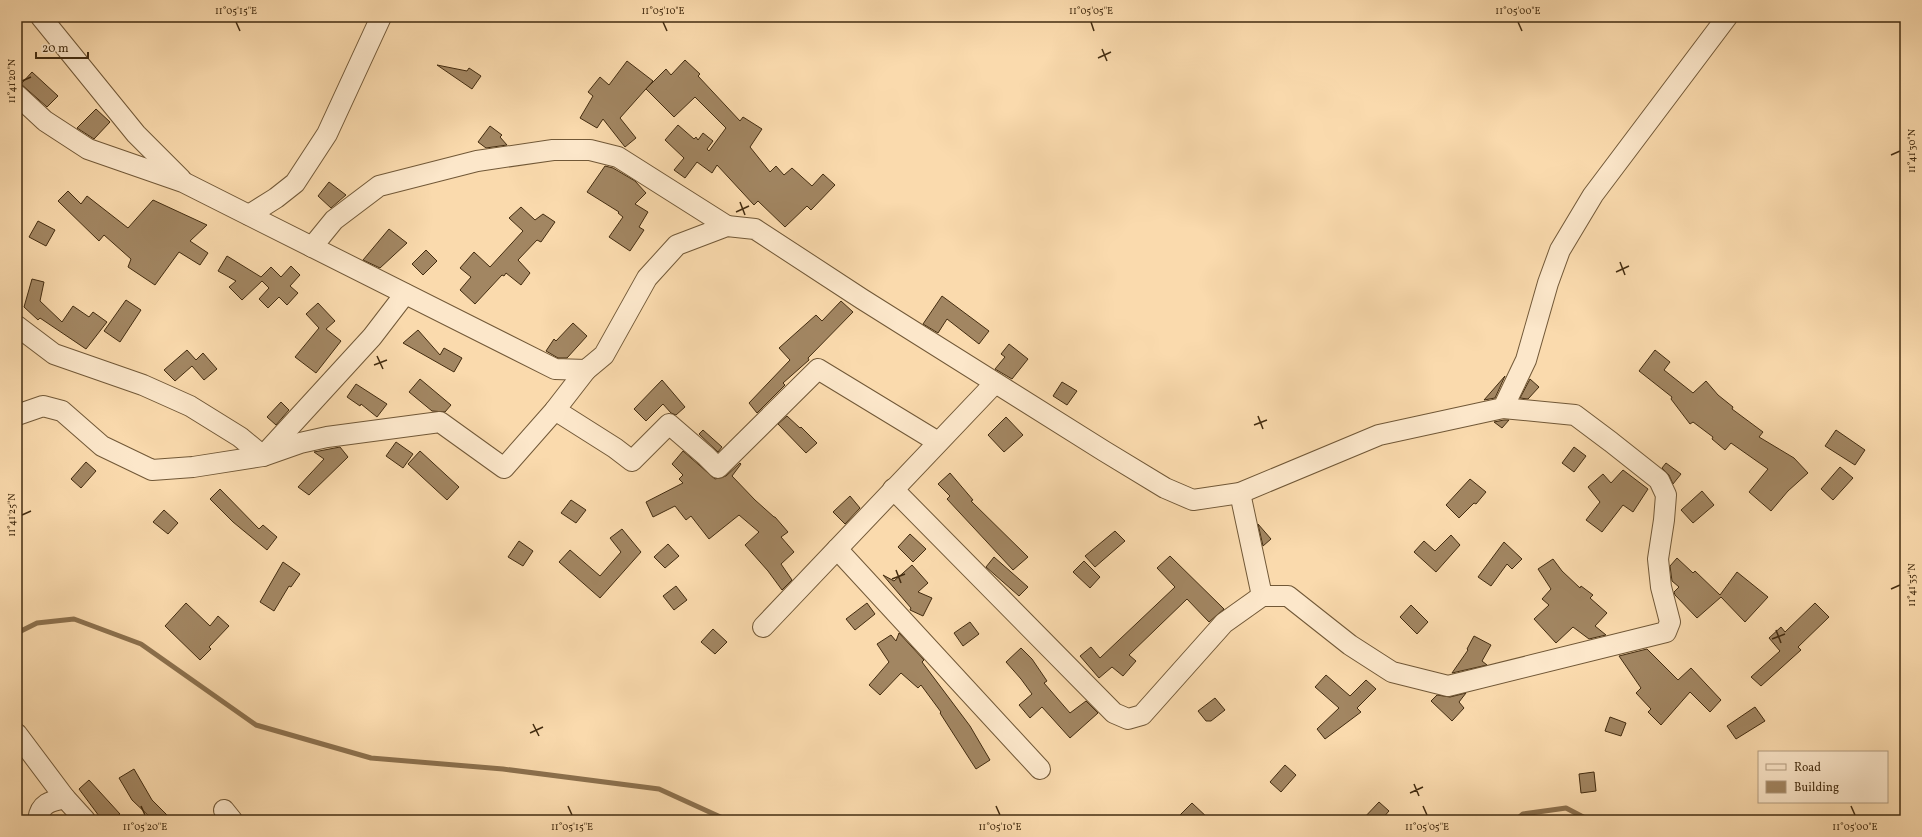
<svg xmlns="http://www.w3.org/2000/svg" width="1922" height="837" viewBox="0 0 1922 837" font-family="Vollkorn,serif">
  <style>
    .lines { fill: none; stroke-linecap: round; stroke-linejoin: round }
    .stream { stroke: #8c714e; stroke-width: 5 }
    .building { fill: #a28662; stroke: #432c10 }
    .minor-casing { stroke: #715837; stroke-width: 22 }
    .minor { stroke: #fce7ca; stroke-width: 20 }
    .ticks { fill: none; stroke: #432c10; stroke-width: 1.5 }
    .neatline { fill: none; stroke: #432c10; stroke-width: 1.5 }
    .ticks-label { font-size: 10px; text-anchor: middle; fill: #432c10 }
  </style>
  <rect width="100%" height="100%" fill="#fadaad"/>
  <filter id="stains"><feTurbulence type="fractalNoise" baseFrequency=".005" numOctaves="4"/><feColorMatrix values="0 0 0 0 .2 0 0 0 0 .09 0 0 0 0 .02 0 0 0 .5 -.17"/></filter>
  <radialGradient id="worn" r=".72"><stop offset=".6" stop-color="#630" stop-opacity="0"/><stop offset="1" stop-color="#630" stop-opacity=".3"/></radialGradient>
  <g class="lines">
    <g class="stream">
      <polyline points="17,633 37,623 74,619 141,644 256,725 371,758 503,769 659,789 727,820"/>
      <polyline points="1516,820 1523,814 1566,808 1589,820"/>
    </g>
  </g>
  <g class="building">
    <polygon points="685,60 700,74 698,76 740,121 743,117 762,129 750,147 770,172 776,166 784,175 792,168 812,186 823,174 835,185 811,210 807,206 785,227 758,201 754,205 717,165 712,173 697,162 685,178 674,170 684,158 665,140 678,125 694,139 696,137 698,140 703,133 713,141 707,149 709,151 726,128 695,97 674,117 646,89 666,69 671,75"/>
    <polygon points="627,61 653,81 620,118 636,138 625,147 603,119 597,128 580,118 593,96 588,92 600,77 609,85"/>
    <polygon points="437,65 467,71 469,68 481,76 472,89"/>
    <polygon points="32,72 58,96 47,107 21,84"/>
    <polygon points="96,109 110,122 94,139 77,128"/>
    <polygon points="490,126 502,135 500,137 507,145 486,148 478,142"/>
    <polygon points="605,166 613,168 635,181 646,193 635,204 648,212 639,227 644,230 630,251 609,237 623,217 618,213 619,212 587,192"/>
    <polygon points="329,182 346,195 331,208 318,196"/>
    <polygon points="68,191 81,204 87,196 128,228 153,200 207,225 190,241 208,253 200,265 179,252 155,285 128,267 131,259 104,235 99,241 58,201"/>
    <polygon points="521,207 535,220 543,214 555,222 541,242 537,240 518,260 530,273 521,285 506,273 504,276 502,275 475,304 460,290 471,277 460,268 474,252 490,267 523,231 509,218"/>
    <polygon points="38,221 55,230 46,246 29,237"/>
    <polygon points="389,229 407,243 380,268 363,260"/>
    <polygon points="426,250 437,261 423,275 412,264"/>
    <polygon points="227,256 261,277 271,267 281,277 291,266 300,275 290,286 298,293 287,305 279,297 268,308 259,299 269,288 262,281 242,300 229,287 236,281 218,271"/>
    <polygon points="32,279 44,282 40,301 62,322 73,306 89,317 93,312 107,322 86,349 40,318 38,320 24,307"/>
    <polygon points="942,296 989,331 979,344 947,319 938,333 923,324"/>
    <polygon points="126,300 141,310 120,342 104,331"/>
    <polygon points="841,301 853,312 808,358 809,360 783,383 785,385 757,413 749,403 790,360 779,348 816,315 822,321"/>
    <polygon points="318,303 335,321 326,329 341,341 316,373 295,357 319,328 306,314"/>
    <polygon points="573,323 587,336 567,358 558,358 546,351 554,339 556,341"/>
    <polygon points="418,330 440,355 444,348 462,358 454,372 403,343"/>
    <polygon points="1009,344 1028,359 1012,379 995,369 1005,357 1001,354"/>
    <polygon points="187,350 196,360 203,353 217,369 204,380 192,366 175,381 164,370"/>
    <polygon points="1655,350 1670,362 1664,370 1693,393 1706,381 1718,395 1733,407 1732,409 1763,432 1759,437 1794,458 1808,473 1788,491 1771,511 1749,492 1768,469 1731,443 1725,450 1712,439 1713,437 1693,422 1690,424 1671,399 1672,397 1639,371"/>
    <polygon points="1505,376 1495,398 1484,400"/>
    <polygon points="420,379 451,405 445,412 432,411 409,392"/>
    <polygon points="1530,379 1539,387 1528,399 1520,398"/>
    <polygon points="662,380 685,407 676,415 671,413 663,404 646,421 634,409"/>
    <polygon points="1062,382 1077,391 1067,405 1053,396"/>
    <polygon points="356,384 387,404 377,417 361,404 360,406 347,397"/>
    <polygon points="281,402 289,410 276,425 267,417"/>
    <polygon points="787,416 800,428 801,427 817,443 806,453 778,424"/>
    <polygon points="1006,417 1023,435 1004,452 988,435"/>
    <polygon points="1504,420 1509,420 1502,428 1494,422"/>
    <polygon points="703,430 722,447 718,452 699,434"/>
    <polygon points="1836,430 1865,450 1855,465 1825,446"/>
    <polygon points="396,442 413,454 403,468 386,456"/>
    <polygon points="340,447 348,457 309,495 298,487 324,459 314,452"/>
    <polygon points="1574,447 1586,456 1574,472 1562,463"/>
    <polygon points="420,451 459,487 447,500 408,464"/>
    <polygon points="683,451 715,479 726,476 740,463 741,464 732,476 755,500 774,517 775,517 788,532 781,537 794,552 781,564 792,580 782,590 768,571 745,545 759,532 739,515 709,539 691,516 686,520 675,506 653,517 646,502 683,483 679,479 683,475 672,464"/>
    <polygon points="86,462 96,471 81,488 71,479"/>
    <polygon points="1666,463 1681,474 1673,484 1669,475 1662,468"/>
    <polygon points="1840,467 1853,478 1833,500 1821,489"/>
    <polygon points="1623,470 1648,489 1633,512 1623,505 1602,532 1586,520 1600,502 1588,487 1603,474 1611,483"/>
    <polygon points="950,473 973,500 971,501 1028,557 1013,570 947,499 950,496 938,484"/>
    <polygon points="1470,479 1486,492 1476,504 1474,503 1459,518 1446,505"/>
    <polygon points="220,489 259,529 263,525 277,537 267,550 233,522 210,499"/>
    <polygon points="1702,491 1714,505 1693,523 1681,510"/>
    <polygon points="850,496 860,508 845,524 833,512"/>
    <polygon points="571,500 586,510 576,523 561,513"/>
    <polygon points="164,510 178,523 168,534 153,522"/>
    <polygon points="1258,524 1271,539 1263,546"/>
    <polygon points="622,529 641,552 600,598 559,562 570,550 600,576 621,552 610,538"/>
    <polygon points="1115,531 1125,541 1095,567 1085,556"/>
    <polygon points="910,534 926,549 913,562 898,547"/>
    <polygon points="1451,535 1460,545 1436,572 1414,552 1424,541 1435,551"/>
    <polygon points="519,541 533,551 523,566 508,557"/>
    <polygon points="1504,542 1522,559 1512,569 1507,564 1491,586 1478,577"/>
    <polygon points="668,544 679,556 665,568 654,557"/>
    <polygon points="1170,556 1224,609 1209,622 1187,599 1129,655 1136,661 1123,676 1112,667 1099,678 1080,656 1091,647 1100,658 1175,587 1157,568"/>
    <polygon points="994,557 1028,587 1019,596 986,567"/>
    <polygon points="1677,558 1693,573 1695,571 1720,595 1737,572 1768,597 1745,622 1721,597 1697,618 1675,595 1674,592 1679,587 1672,581 1670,566"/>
    <polygon points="1553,559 1562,571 1580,588 1581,586 1593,595 1590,598 1607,613 1595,626 1606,635 1589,639 1573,627 1556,643 1534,619 1549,605 1542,599 1551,589 1538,569"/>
    <polygon points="1084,561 1100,577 1090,588 1073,572"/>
    <polygon points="283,562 300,574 291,587 289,586 274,611 260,602"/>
    <polygon points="912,565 928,583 918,592 932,598 923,616 910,610 911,608 883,575 894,581"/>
    <polygon points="676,586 687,600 674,610 663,596"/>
    <polygon points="186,603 210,626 218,616 229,626 209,647 211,649 200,660 165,626"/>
    <polygon points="867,603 875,614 855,630 846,619"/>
    <polygon points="1815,603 1829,617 1798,647 1801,650 1761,686 1751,677 1780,651 1769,638 1781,627 1785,632"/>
    <polygon points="1411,605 1428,622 1417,634 1400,617"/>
    <polygon points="970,622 979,634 963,646 954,633"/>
    <polygon points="713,629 727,642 715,654 701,642"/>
    <polygon points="899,633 924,660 922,662 970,726 990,760 976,769 940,713 941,712 921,685 918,688 901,673 880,695 869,685 889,662 877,644 891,635 896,641"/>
    <polygon points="1474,636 1491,645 1482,661 1487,665 1452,673 1468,650 1467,649"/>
    <polygon points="1021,648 1032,659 1047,681 1044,683 1070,713 1086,701 1098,713 1070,738 1042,707 1030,718 1019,705 1032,694 1021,679 1006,662"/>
    <polygon points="1647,649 1678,680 1691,668 1721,700 1710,712 1690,692 1661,725 1648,712 1651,709 1636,693 1641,688 1619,656"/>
    <polygon points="1326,675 1350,696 1366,680 1376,689 1357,708 1361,712 1325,739 1317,729 1339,708 1315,687"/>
    <polygon points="1466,693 1459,702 1464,708 1452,721 1431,701 1437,695 1450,697"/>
    <polygon points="1215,698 1225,710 1211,721 1206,721 1198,711"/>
    <polygon points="1755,707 1765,721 1736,739 1727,726"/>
    <polygon points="1610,717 1626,723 1621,736 1605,731"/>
    <polygon points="1285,765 1296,775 1281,792 1270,782"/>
    <polygon points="134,769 152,800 172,820 153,820 132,800 119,778"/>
    <polygon points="1594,772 1596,791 1581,793 1579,774"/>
    <polygon points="89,780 120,814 112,820 102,820 79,789"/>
    <polygon points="1379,802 1389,811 1381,820 1362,820"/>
    <polygon points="1192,803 1210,820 1175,820"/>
  </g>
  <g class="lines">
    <g class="minor-casing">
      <g id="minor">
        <polyline points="41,17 136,134 181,179"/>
        <polyline points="17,95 45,121 88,149 183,182 555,369 586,370 604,355 647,278 677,245 727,226 755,229 862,299 1104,451 1165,488 1193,500 1240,493 1379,435 1503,408 1526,360 1548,283 1560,250 1593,195 1727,17"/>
        <polyline points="249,215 276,198 295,183 327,134 381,17"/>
        <polyline points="312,247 334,220 379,186 477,161 553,150 590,150 618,157 727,226"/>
        <polyline points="17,326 54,354 143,385 190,406 240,437 263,456 372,337 405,294"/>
        <polyline points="555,410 586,370"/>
        <polyline points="17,415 43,406 62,411 102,446 152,470 193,467 263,456 300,443 327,437 440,422 504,468 555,410 615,448 632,461 669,424 706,456 718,468 818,369 938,442"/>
        <polyline points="893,489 1114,713 1128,719 1142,715 1224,623 1262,596 1288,596 1350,645 1392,672 1448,686 1666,632 1670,622 1661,587 1658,559 1664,520 1666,495 1659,480 1611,442 1575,415 1503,408"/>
        <polyline points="1240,493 1262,596"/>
        <polyline points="837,549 1040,769"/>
        <polyline points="763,627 995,383"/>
        <polyline points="17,734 65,798"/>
        <polyline points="224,810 232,820"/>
        <path d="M 38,820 C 40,803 51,801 65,798 L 85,820"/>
      </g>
    </g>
    <use href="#minor" class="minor"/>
  </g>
  <path class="ticks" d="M 236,22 L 240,31M 663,22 L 667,31M 1091,22 L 1094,31M 1518,22 L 1522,31M 1102,49 L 1107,61M 1098,58 L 1111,52M 22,81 L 31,77M 1891,155 L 1900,151M 740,202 L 745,215M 736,212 L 749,206M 1620,262 L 1625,275M 1616,272 L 1629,266M 377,356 L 383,369M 374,365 L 387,360M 1258,416 L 1263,429M 1254,425 L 1267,420M 22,515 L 31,511M 896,570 L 901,583M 892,579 L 905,574M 1891,589 L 1900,585M 1776,630 L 1781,643M 1772,639 L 1785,634M 533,724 L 539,736M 530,733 L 543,727M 1414,784 L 1419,796M 1410,793 L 1423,787M 141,806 L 145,815M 568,806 L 572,815M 996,806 L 1000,815M 1423,806 L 1427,815M 1851,806 L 1855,815"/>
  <rect width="1922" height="837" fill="none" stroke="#fadaad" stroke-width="44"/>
  <rect x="1758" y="751" width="130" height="52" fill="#fce7ca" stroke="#b29c80"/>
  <rect x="1766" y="764" width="20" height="6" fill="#fce7ca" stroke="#b29c80"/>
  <text x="1794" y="771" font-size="12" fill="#432c10">Road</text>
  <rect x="1766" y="781" width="20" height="12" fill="#a28662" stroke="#b29c80"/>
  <text x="1794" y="791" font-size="12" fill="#432c10">Building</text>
  <path d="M36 52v6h52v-6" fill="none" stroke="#432c10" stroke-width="2"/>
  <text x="42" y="52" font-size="12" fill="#432c10" stroke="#fce7ca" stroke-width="3" paint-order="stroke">20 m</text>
  <rect x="22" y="22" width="1878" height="793" class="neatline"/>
  <g class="ticks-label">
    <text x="236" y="14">11°05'15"E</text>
    <text x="663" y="14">11°05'10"E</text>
    <text x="1091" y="14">11°05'05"E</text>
    <text x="1518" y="14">11°05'00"E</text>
    <text transform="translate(11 81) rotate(-90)" y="4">11°41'20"N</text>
    <text transform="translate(1911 151) rotate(-90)" y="4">11°41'30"N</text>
    <text transform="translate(11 515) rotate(-90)" y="4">11°41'25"N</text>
    <text transform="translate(1911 585) rotate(-90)" y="4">11°41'35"N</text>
    <text x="145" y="830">11°05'20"E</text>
    <text x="572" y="830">11°05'15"E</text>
    <text x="1000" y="830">11°05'10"E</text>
    <text x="1427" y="830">11°05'05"E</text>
    <text x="1855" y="830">11°05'00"E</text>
  </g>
  <rect width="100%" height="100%" filter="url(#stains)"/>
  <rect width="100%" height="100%" fill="url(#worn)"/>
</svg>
